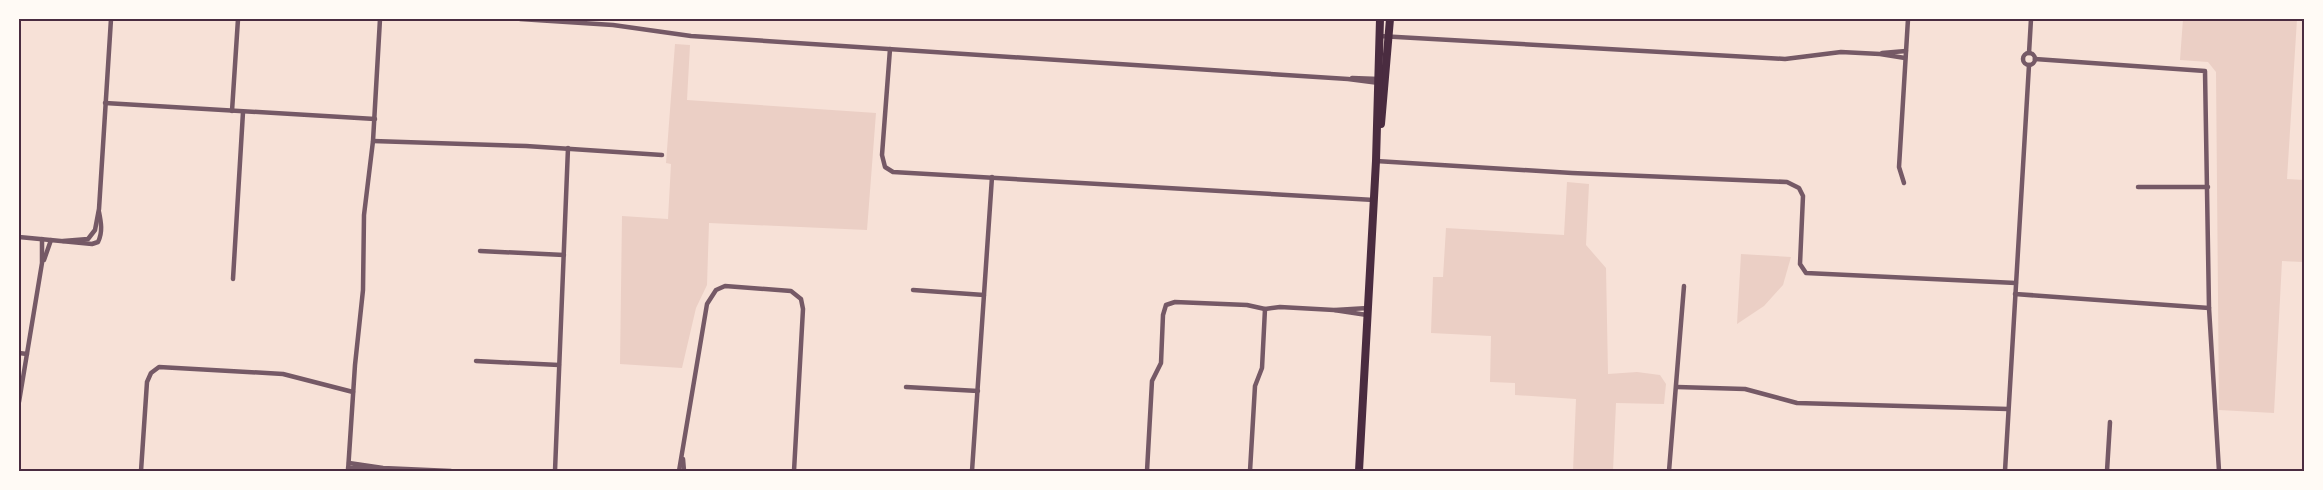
<svg xmlns="http://www.w3.org/2000/svg" width="2323" height="490" viewBox="0 0 2323 490" font-family="'Titillium Web',sans-serif">
  <style>
    .green { fill: #ebcfc5 }
    .lines { fill: none; stroke-linecap: round; stroke-linejoin: round }
    .minor { stroke: #755966; stroke-width: 4.5 }
    .primary { stroke: #4a2c40; stroke-width: 8 }
    .neatline { fill: none; stroke: #4a2c40; stroke-width: 2 }
  </style>
  <rect width="100%" height="100%" fill="#f7e1d7"/>
  <g class="green">
    <polygon points="2183,19 2297,19 2287,179 2304,180 2304,262 2282,261 2274,413 2219,410 2216,72 2208,62 2180,60"/>
    <polygon points="675,44 690,45 687,100 876,113 867,230 709,223 707,285 696,308 682,368 620,364 622,216 668,219 671,164 666,163"/>
    <polygon points="1567,182 1589,184 1586,245 1606,268 1608,374 1637,372 1660,375 1666,384 1664,404 1616,403 1613,471 1573,471 1576,399 1515,395 1515,383 1490,382 1491,336 1431,333 1433,277 1443,277 1446,228 1564,235"/>
    <polygon points="1741,254 1791,257 1783,285 1764,306 1737,324"/>
  </g>
  <g class="lines">
    <g class="minor">
      <polyline points="520,19 613,25 691,36 1348,79 1379,83"/>
      <polyline points="1379,36 1785,59 1841,52 1880,54 1905,58"/>
      <polyline points="890,49 882,155 885,167 893,172 1374,200"/>
      <circle cx="2029" cy="59" r="6"/>
      <polyline points="1882,53 1906,51"/>
      <polyline points="2029,53 2031,19"/>
      <polyline points="2035,59 2205,71 2209,308 2219,471"/>
      <polyline points="1352,78 1379,79"/>
      <polyline points="105,103 375,119"/>
      <polyline points="232,111 238,19"/>
      <polyline points="373,141 526,146 662,155"/>
      <polyline points="1376,161 1572,173 1787,182 1799,188 1803,196 1800,264 1806,273 2016,283"/>
      <polyline points="1904,183 1899,167 1908,19"/>
      <polyline points="2138,187 2208,187"/>
      <path d="M 19,237 L 92,244 L 98,242 C 103,232 101,222 99,212"/>
      <polyline points="63,241 88,239 95,230 99,209 111,19"/>
      <polyline points="480,251 564,255"/>
      <polyline points="44,260 51,240"/>
      <polyline points="233,279 243,112"/>
      <polyline points="913,290 984,295"/>
      <polyline points="2015,294 2209,308"/>
      <polyline points="1335,310 1368,308"/>
      <polyline points="19,353 27,354"/>
      <polyline points="476,361 559,365"/>
      <polyline points="906,387 978,391"/>
      <polyline points="1677,387 1745,389 1797,403 2008,409"/>
      <polyline points="19,402 42,263 42,239"/>
      <polyline points="683,459 684,471"/>
      <polyline points="349,463 383,468 451,471"/>
      <polyline points="348,468 379,468"/>
      <polyline points="141,471 147,382 151,373 159,367 283,374 353,392"/>
      <polyline points="348,471 355,365 363,290 364,215 373,141 380,19"/>
      <polyline points="555,471 568,148"/>
      <polyline points="679,471 707,304 716,290 725,286 791,291 801,299 803,309 794,471"/>
      <polyline points="972,471 992,177"/>
      <polyline points="1147,471 1152,381 1161,363 1163,315 1166,305 1175,302 1247,305 1265,309 1280,307 1334,310 1367,315"/>
      <polyline points="1250,471 1255,386 1262,368 1265,309"/>
      <polyline points="1669,471 1684,286"/>
      <polyline points="2005,471 2029,65"/>
      <polyline points="2107,471 2110,422"/>
    </g>
    <g class="primary">
      <polyline points="1381,124 1390,19"/>
      <polyline points="1359,471 1376,161 1380,19"/>
    </g>
  </g>
  <rect width="2323" height="490" fill="none" stroke="#fffaf5" stroke-width="40"/>
  <rect x="20" y="20" width="2283" height="450" class="neatline"/>
</svg>
